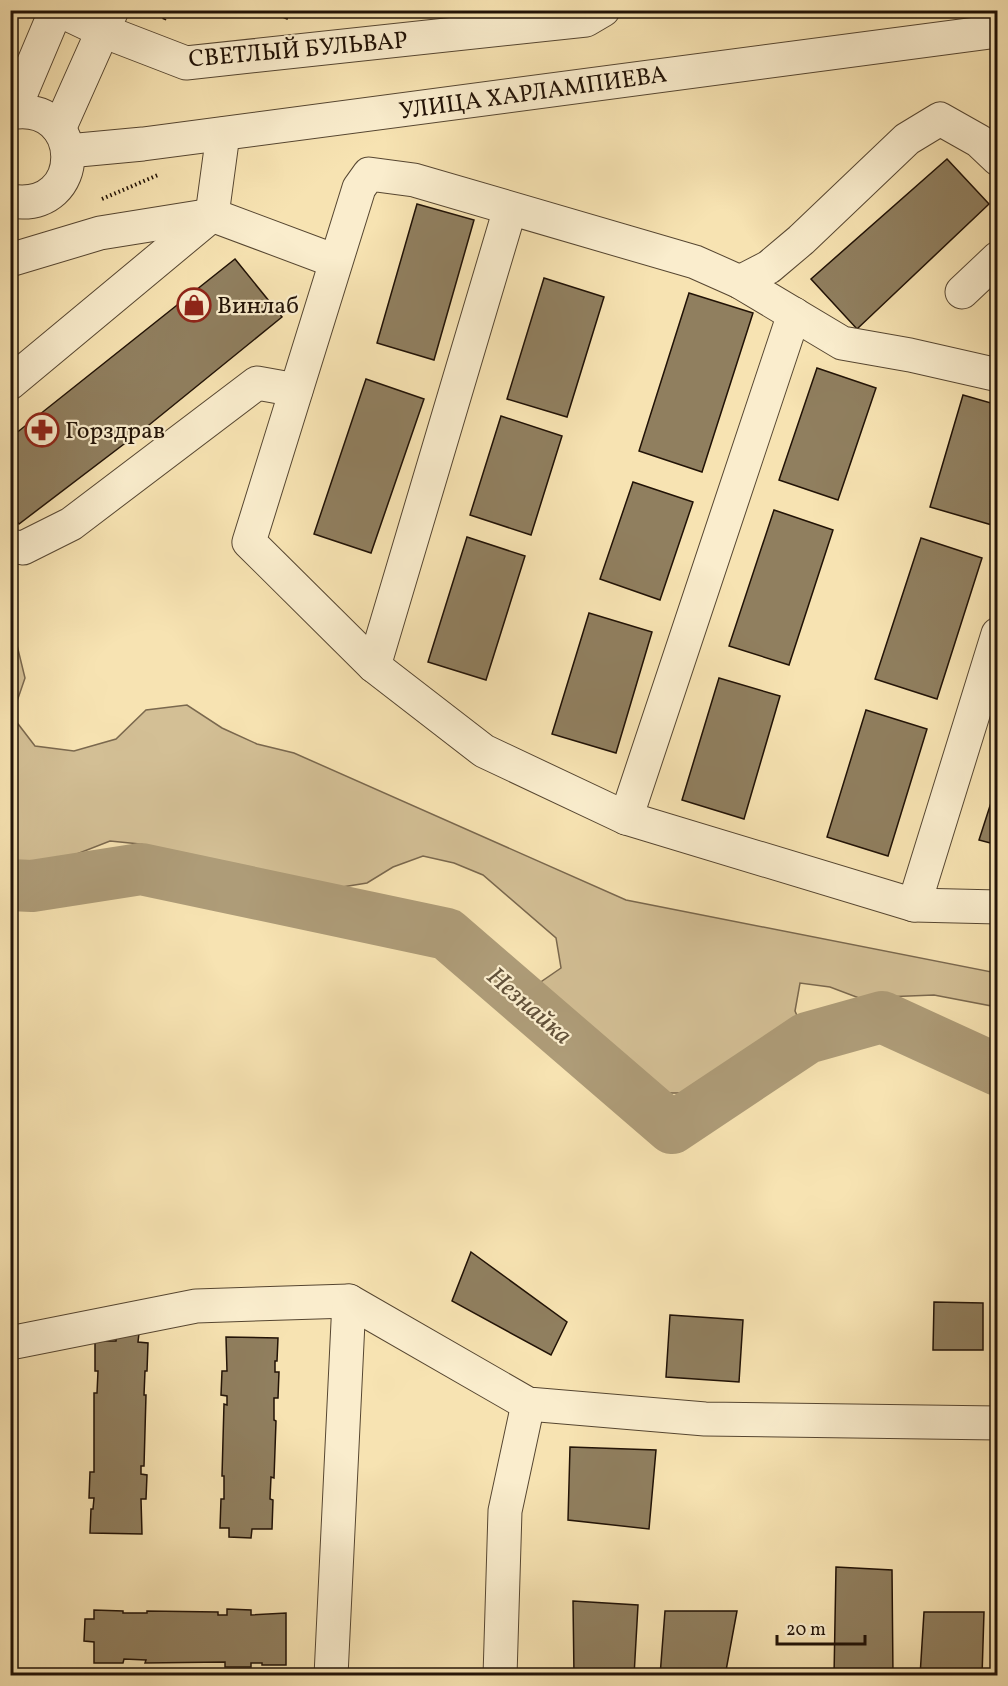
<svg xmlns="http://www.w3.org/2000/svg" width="1008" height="1686" viewBox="0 0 1008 1686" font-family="Vollkorn,serif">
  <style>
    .green { fill: #d3bf95; stroke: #7a684e; stroke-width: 1.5 }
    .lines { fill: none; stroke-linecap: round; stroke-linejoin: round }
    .river { stroke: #ae9c78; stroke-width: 52 }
    .building { fill: #907f5f; stroke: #211206; stroke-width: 1.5 }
    .minor-casing { stroke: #564631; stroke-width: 35 }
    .path { stroke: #211206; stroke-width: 4; stroke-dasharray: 1.5 3; stroke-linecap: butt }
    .minor { stroke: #faedcd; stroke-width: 33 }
    .labels { text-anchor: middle; stroke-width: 4.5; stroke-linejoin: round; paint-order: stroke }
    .street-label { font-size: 24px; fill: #211206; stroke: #faedcd }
    .poi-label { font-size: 24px; fill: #211206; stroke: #faedcd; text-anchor: start }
    .water-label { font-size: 26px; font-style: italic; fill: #605039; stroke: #faedcd }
  </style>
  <rect width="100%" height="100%" fill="#f7e3b2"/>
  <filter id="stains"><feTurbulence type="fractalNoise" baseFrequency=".00333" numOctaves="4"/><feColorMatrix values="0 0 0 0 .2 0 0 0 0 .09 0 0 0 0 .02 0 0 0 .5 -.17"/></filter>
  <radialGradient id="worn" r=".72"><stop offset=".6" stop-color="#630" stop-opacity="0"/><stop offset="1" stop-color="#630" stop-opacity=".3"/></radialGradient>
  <polygon class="green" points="10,638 16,641 25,678 12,716 35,746 74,751 116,739 146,710 187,705 222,728 257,744 294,753 626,900 997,973 997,1007 934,995 859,998 830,987 800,983 795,1011 807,1038 800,1047 776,1064 749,1078 689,1093 659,1093 581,1035 556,1013 535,986 561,968 556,938 483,875 454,863 423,856 393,867 367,883 336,888 263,885 233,877 171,851 140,844 110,841 46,866 14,869 10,868"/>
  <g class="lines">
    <polyline class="river" points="10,885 32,886 141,869 447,934 672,1128 807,1038 882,1017 998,1070"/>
  </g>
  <g class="building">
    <polygon points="267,10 291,10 287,19"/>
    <polygon points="947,159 989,204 857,329 811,279"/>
    <polygon points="417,204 474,220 434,360 377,343"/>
    <polygon points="235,259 282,317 149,425 19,524 10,513 10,438"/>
    <polygon points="544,278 604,297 567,417 507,399"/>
    <polygon points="689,293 753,313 702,472 639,451"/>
    <polygon points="817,368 876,388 838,500 779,480"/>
    <polygon points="366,379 424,399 371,553 314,534"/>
    <polygon points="963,395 998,405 998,508 992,525 930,507"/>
    <polygon points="501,416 562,436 531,535 470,515"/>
    <polygon points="633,482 693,502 660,600 600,579"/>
    <polygon points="774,510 833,530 789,665 729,646"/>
    <polygon points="467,537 525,556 486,680 428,662"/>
    <polygon points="921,538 982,558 937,699 875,679"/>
    <polygon points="589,613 652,632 616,753 552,734"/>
    <polygon points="719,678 780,696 744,819 682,800"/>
    <polygon points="866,710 927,729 888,856 827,837"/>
    <polygon points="998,781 998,845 979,840"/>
    <polygon points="471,1252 567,1322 551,1355 452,1301"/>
    <polygon points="934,1302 983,1303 983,1350 933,1350"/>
    <polygon points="670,1315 743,1320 739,1382 666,1377"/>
    <polygon points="117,1332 139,1333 138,1342 148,1343 147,1371 145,1371 144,1395 146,1395 144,1466 141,1466 141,1474 147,1475 146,1499 141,1499 142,1534 90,1533 91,1509 93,1509 94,1498 89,1498 90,1472 94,1472 94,1393 97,1393 98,1371 95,1371 95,1341 116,1341"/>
    <polygon points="226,1337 278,1338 277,1361 275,1361 275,1372 279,1372 278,1398 274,1398 274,1420 276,1421 274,1478 271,1477 270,1499 273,1500 272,1529 252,1529 251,1538 229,1537 229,1528 220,1528 221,1499 224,1499 224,1476 222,1476 224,1404 227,1405 227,1396 221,1395 222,1371 227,1371"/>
    <polygon points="570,1447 656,1450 649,1529 568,1520"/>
    <polygon points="836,1567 892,1570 893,1676 834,1676"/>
    <polygon points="573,1601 638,1605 634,1676 574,1676"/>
    <polygon points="227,1609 251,1610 251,1615 286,1613 286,1665 262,1665 262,1663 251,1663 251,1667 225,1667 225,1662 145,1663 146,1660 124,1659 123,1663 94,1663 94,1642 84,1641 85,1619 94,1619 94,1610 123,1611 123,1613 147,1613 147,1611 218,1612 218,1615 227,1615"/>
    <polygon points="665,1611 737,1611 725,1676 660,1676"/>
    <polygon points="924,1612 984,1612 982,1676 920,1676"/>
  </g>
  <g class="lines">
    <g class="minor-casing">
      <g id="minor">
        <polyline points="59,10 103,31 186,63 586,20 603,10"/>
        <polyline points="13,112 56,10"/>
        <path d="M 10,113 C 86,99 88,214 10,201"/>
        <polyline points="59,129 112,10"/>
        <polyline points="68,151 143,144 998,31"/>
        <polyline points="10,260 100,233 212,215 335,261"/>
        <polyline points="740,282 769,267 801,240 907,139 940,119 979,141 998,159"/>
        <polyline points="962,292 998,258"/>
        <polyline points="998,375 910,355 842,343 740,282 695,262 414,180 369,174 359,188 249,542 374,666 484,751 626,818 914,905 998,907"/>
        <polyline points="10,383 212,215 223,134"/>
        <polyline points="10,546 23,548 71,524 257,383 296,390"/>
        <polyline points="374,666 510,209"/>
        <polyline points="626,818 794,314"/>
        <polyline points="914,905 998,634"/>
        <polyline points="10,1343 196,1306 349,1301 528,1404 705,1419 998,1423"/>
        <polyline points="331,1676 349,1301"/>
        <polyline points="500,1676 505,1511 528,1404"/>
      </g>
    </g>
    <g class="path">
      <polyline points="160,10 167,13 163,22"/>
      <polyline points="102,199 158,175"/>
    </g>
    <use href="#minor" class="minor"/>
  </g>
  <defs>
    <g id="shop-ring" transform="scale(1.725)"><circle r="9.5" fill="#faedcd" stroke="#8f2418" stroke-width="1.5"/><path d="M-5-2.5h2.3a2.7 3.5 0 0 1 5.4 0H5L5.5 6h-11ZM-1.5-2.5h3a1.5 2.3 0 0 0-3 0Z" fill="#8f2418"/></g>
    <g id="pharmacy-ring" transform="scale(1.725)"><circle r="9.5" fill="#faedcd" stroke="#8f2418" stroke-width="1.5"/><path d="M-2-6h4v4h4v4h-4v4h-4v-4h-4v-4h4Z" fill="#8f2418"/></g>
  </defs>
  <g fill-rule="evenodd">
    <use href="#shop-ring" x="194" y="305"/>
    <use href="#pharmacy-ring" x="42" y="430"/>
  </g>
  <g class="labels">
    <g class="street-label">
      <text transform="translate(298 49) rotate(-5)" y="8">СВЕТЛЫЙ БУЛЬВАР</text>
      <text transform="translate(533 92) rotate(-8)" y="8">УЛИЦА ХАРЛАМПИЕВА</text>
    </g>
    <g class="poi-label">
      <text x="217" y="313">Винлаб</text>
      <text x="65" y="438">Горздрав</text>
    </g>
    <g class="water-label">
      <text transform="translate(530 1005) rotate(41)" y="9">Незнайка</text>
    </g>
  </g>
  <rect width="1008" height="1686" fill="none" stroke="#f7e3b2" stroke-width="36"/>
  <rect x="12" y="12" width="984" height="1662" fill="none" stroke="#211206" stroke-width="3"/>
  <rect x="18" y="18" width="972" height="1650" fill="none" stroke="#211206" stroke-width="1.5"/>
  <path d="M777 1635v9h88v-9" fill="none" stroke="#211206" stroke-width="3"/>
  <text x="786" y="1635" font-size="18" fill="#211206" stroke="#faedcd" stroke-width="4.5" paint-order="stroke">20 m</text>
  <rect width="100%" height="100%" filter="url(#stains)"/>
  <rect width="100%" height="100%" fill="url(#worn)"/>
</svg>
